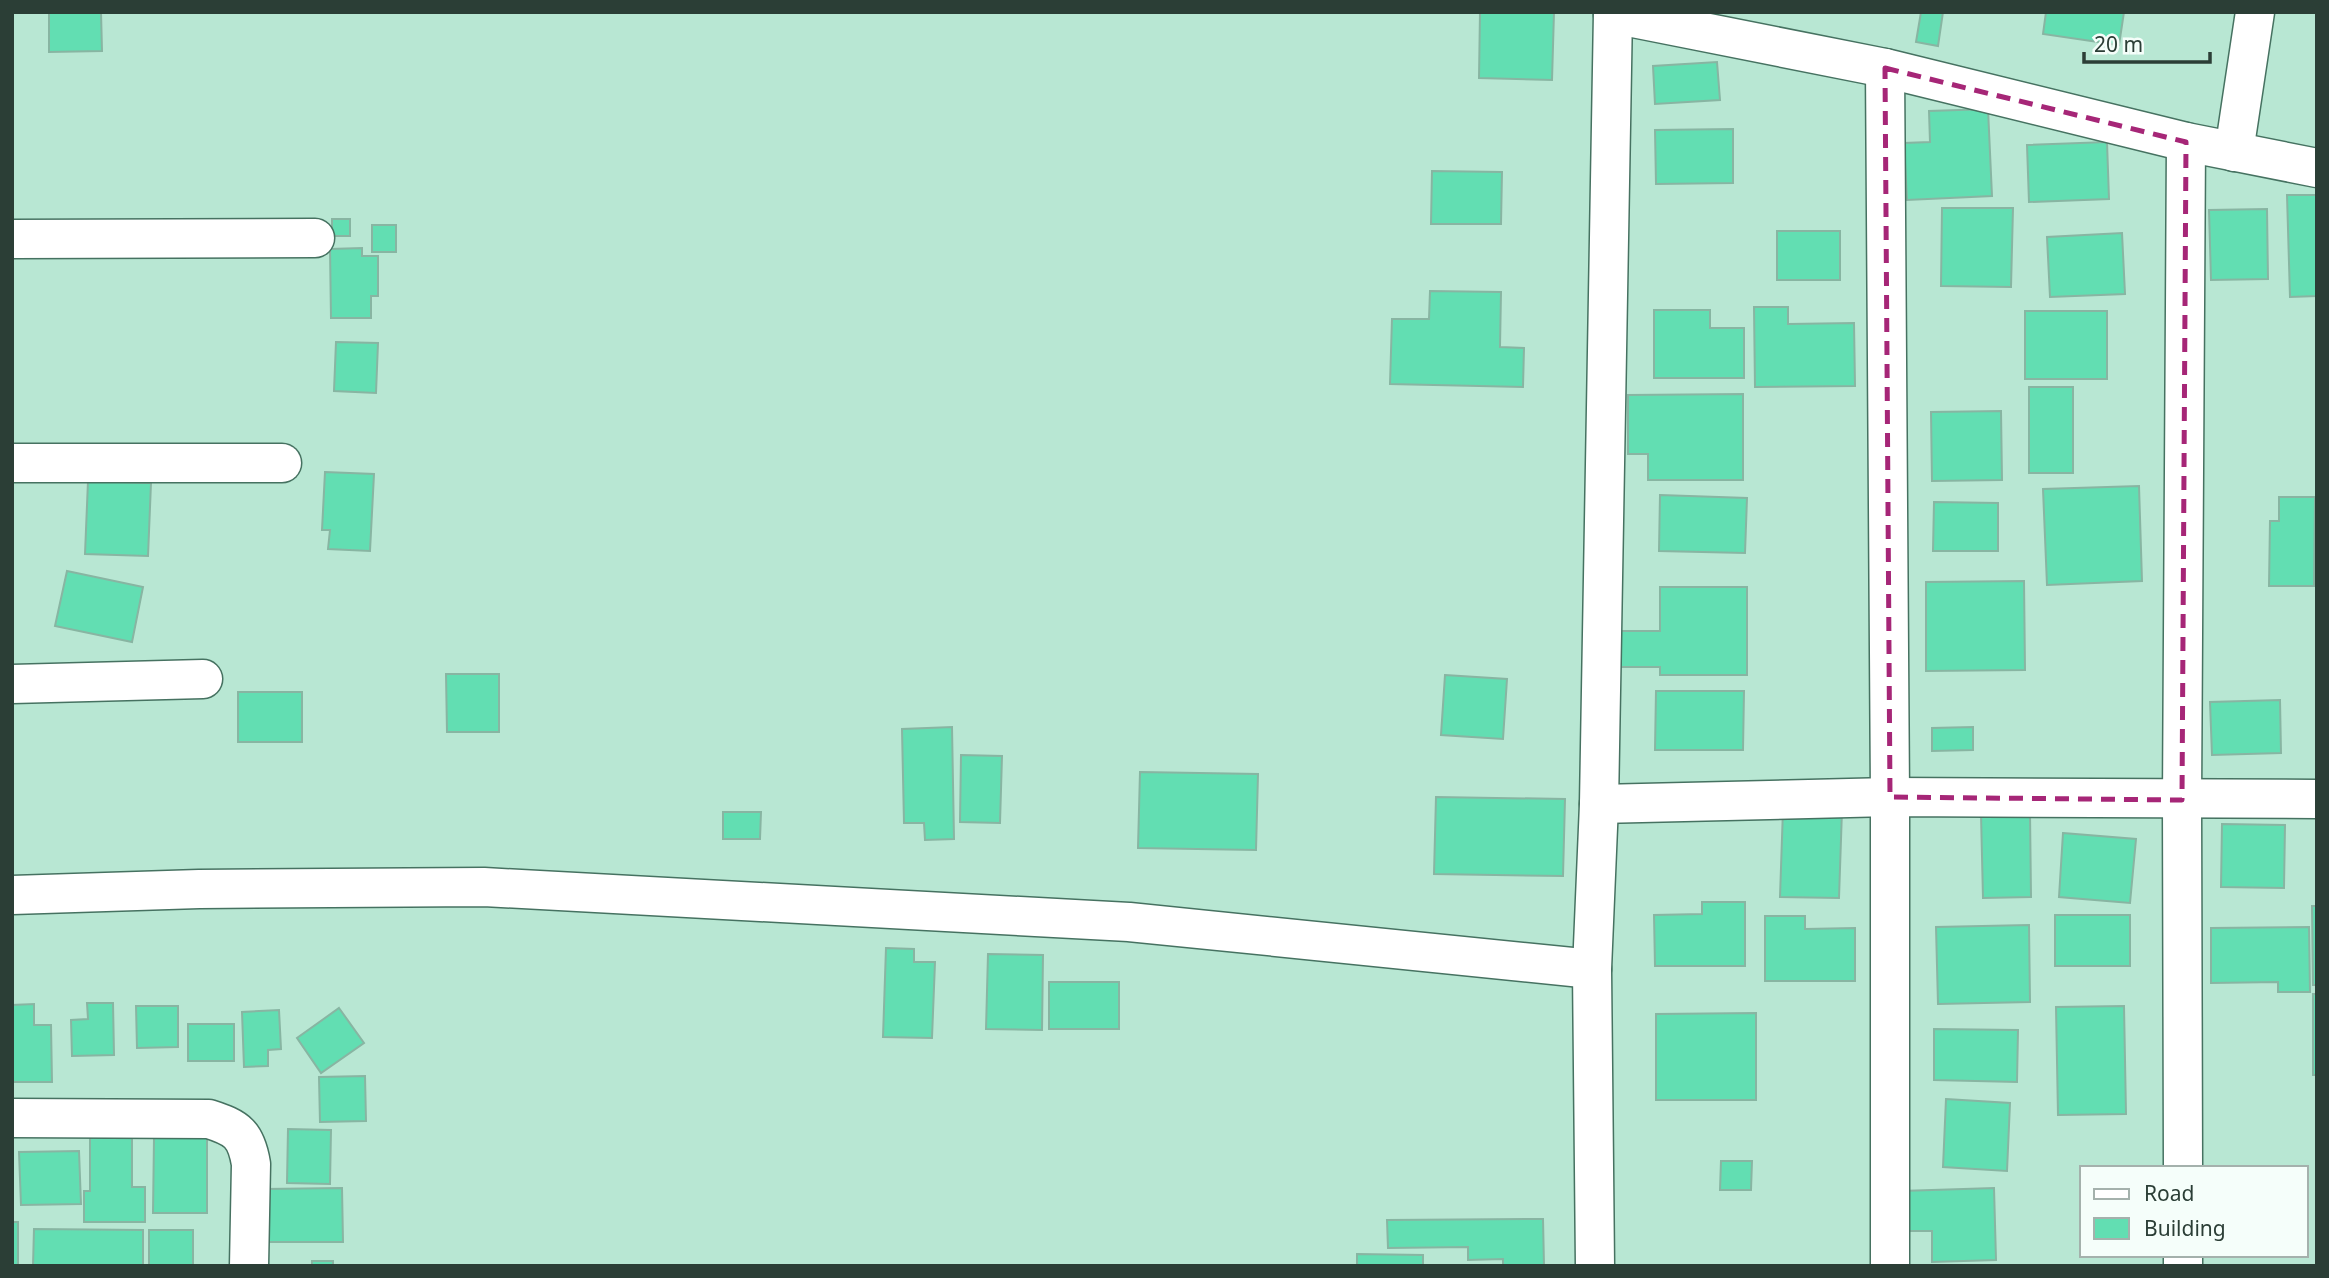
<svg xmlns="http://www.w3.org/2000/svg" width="2329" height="1278" viewBox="0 0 2329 1278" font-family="'Noto Sans',sans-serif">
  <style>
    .building { fill: #62deb2; stroke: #88b5a2; stroke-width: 2 }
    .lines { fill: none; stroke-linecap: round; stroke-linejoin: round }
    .minor-casing { stroke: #467261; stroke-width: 41 }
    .minor { stroke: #fff; stroke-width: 38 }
    .marked { fill: none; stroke: #a62677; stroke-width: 5; stroke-dasharray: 14 9; stroke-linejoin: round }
  </style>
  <rect width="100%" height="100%" fill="#b8e7d3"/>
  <g class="building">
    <polygon points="49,12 101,12 102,51 49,52"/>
    <polygon points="1480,12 1554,12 1552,80 1479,78"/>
    <polygon points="1921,12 1943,12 1938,46 1916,42"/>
    <polygon points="2046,12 2124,12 2119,45 2043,34"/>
    <polygon points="1717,62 1720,100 1655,104 1653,66"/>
    <polygon points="1988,109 1992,196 1907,200 1904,143 1930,142 1929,111"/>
    <polygon points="1733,129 1733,183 1656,184 1655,130"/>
    <polygon points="2107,142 2109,199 2029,202 2027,145"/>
    <polygon points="1432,171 1502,172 1501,224 1431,224"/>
    <polygon points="2287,195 2317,195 2317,296 2290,297"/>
    <polygon points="1942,208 2013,208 2011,287 1941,286"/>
    <polygon points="2267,209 2268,279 2211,280 2209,210"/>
    <rect x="332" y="219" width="18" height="17"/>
    <rect x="372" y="225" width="24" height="27"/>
    <rect x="1777" y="231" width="63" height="49"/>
    <polygon points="2122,233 2125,294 2050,297 2047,237"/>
    <polygon points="362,248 362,256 378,256 378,296 371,296 371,318 331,318 330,249"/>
    <polygon points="1430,291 1501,292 1500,347 1524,348 1523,387 1390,384 1392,319 1429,319"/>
    <polygon points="1754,307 1788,307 1788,324 1854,323 1855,386 1755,387"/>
    <polygon points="1654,310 1710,310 1710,328 1744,328 1744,378 1654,378"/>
    <rect x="2025" y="311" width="82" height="68"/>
    <polygon points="336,342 378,343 376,393 334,391"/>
    <rect x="2029" y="387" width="44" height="86"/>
    <polygon points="1743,394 1743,480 1648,480 1648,454 1628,454 1628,395"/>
    <polygon points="2001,411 2002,480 1932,481 1931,412"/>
    <polygon points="325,472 374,474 370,551 328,549 330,530 322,530"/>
    <polygon points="88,481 151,483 148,556 85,554"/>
    <polygon points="2139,486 2142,581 2047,585 2043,489"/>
    <polygon points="1660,495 1747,498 1745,553 1659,551"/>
    <polygon points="2279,497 2315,497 2314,586 2269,586 2270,521 2279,521"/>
    <polygon points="1934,502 1998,503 1998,551 1933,551"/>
    <polygon points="67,571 143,587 132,642 55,626"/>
    <polygon points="2024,581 2025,670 1926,671 1926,582"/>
    <polygon points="1660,587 1747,587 1747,675 1660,675 1660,667 1618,667 1618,631 1660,631"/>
    <polygon points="446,674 499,674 499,732 447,732"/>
    <polygon points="1445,675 1507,679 1503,739 1441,735"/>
    <polygon points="1656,691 1744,691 1743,750 1655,750"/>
    <rect x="238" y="692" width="64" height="50"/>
    <polygon points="2280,700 2281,753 2212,755 2210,702"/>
    <polygon points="952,727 954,839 925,840 924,823 904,823 902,729"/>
    <polygon points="1973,727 1973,750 1932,751 1932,728"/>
    <polygon points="961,755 1002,756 1000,823 960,822"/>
    <polygon points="1140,772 1258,774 1256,850 1138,848"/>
    <polygon points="1436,797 1565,799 1563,876 1434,874"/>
    <polygon points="1783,809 1842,810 1839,898 1780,897"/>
    <polygon points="723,812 761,812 760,839 723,839"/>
    <polygon points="2030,813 2031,897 1983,898 1981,814"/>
    <polygon points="2222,824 2285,825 2284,888 2221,887"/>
    <polygon points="2063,833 2136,839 2130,903 2059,897"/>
    <polygon points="1702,902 1745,902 1745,966 1655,966 1654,915 1702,914"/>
    <polygon points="2312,906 2317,906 2317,985 2313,985"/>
    <rect x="2055" y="915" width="75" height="51"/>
    <polygon points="1765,916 1805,916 1805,929 1855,928 1855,981 1765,981"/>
    <polygon points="2029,925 2030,1002 1938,1004 1936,927"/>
    <polygon points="2309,927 2310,992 2278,992 2278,982 2211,983 2211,928"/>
    <polygon points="886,948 914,949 914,962 935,962 932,1038 883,1037"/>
    <polygon points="988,954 1043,955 1042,1030 986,1029"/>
    <rect x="1049" y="982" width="70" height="47"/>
    <rect x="2313" y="994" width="4" height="81"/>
    <polygon points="87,1003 113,1003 114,1055 72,1056 71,1020 88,1019"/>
    <polygon points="34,1004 34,1025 51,1025 52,1082 12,1082 12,1005"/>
    <polygon points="136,1006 178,1006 178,1047 137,1048"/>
    <polygon points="2124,1006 2126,1114 2058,1115 2056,1007"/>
    <polygon points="339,1008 364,1043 321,1073 297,1038"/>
    <polygon points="279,1010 281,1049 268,1050 268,1066 244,1067 242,1012"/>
    <polygon points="1756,1013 1756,1100 1656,1100 1656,1014"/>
    <rect x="188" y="1024" width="46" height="37"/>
    <polygon points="1934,1029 2018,1030 2017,1082 1934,1080"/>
    <polygon points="365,1076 366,1121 320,1122 319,1077"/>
    <polygon points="1946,1099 2010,1103 2007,1171 1943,1167"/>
    <polygon points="288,1129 331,1130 330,1184 287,1183"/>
    <polygon points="90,1135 132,1135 132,1187 145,1187 145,1222 84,1222 84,1191 90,1191"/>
    <polygon points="154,1138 207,1138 207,1213 153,1213"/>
    <polygon points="79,1151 81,1204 21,1205 19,1152"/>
    <polygon points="1721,1161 1752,1161 1751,1190 1720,1190"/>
    <polygon points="342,1188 343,1242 266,1242 265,1189"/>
    <polygon points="1994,1188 1996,1260 1932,1262 1932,1231 1902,1231 1901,1191"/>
    <polygon points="1543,1219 1544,1266 1503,1266 1503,1259 1468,1260 1468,1247 1388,1248 1387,1220"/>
    <rect x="12" y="1222" width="6" height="44"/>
    <polygon points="34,1229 143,1230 143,1266 33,1266"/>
    <rect x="149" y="1230" width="44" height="36"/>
    <polygon points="1357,1254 1423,1255 1423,1266 1357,1266"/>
    <rect x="312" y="1261" width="21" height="5"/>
  </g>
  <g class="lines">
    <g class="minor-casing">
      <g id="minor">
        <polyline points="1613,14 1885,68 2186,142 2317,168"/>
        <polyline points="1885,68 1890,797 1890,1266"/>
        <polyline points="2234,152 2255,12"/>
        <polyline points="12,239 315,238"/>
        <polyline points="12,463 282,463"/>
        <polyline points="12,684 203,679"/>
        <polyline points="1599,804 1890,797 2317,799"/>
        <polyline points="12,895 199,889 484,887 1129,922 1592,969"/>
        <path d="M 12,1118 L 209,1119 C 237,1128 246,1134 251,1164 L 249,1266"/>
        <polyline points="2183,1168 2182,800 2186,142"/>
        <polyline points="2183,1255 2183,1266"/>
        <polyline points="1595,1266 1592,969 1599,804 1613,12"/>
      </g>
    </g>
    <use href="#minor" class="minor"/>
  </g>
  <path class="marked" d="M 1885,68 L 2186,142 L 2182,800 L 1890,797 Z"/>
  <rect width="2329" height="1278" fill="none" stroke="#2b3e36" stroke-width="28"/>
  <rect x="2080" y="1166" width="228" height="91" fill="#f5fefa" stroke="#a4b1ac" stroke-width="2"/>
  <rect x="2094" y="1189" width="35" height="10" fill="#ffffff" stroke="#a4b1ac" stroke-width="2"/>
  <text x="2144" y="1201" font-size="21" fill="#2b3e36">Road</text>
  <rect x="2094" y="1218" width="35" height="21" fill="#62deb2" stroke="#a4b1ac" stroke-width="2"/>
  <text x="2144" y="1236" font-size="21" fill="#2b3e36">Building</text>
  <path d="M2084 52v10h126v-10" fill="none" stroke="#2b3e36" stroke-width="3.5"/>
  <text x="2094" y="52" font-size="21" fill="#2b3e36" stroke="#f5fefa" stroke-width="5" paint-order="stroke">20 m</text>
</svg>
